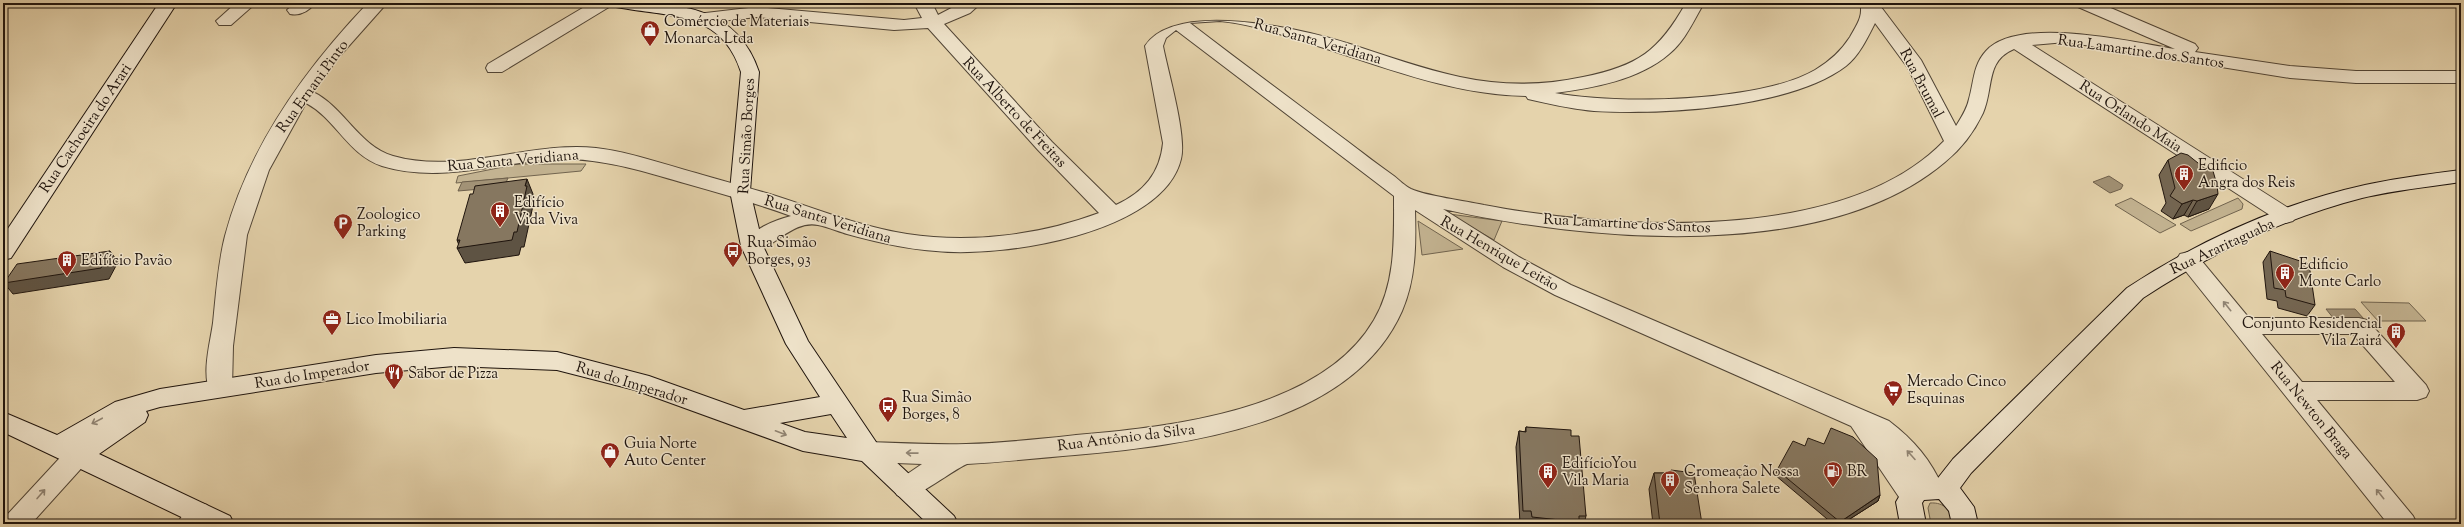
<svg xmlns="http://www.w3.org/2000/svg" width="2464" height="527" viewBox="0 0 2464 527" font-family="'Sorts Mill Goudy',serif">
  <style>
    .green { fill: #c3b391; stroke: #71644f }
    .water { fill: #a29276; stroke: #6e604c }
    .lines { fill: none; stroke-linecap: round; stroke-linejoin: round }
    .street-casing { stroke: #504435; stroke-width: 2 }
    .secondary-casing { stroke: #1f140d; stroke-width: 2 }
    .street { fill: #eee2c9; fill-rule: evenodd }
    .secondary { fill: #eee2c9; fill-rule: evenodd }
    .wall { fill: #736653; stroke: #1f140d }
    .shaded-wall { fill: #5e5343; stroke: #1f140d }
    .building { fill: #867760; stroke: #1f140d }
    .oneway { stroke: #918574 }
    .labels { text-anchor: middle; stroke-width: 3; stroke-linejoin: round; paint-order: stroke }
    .poi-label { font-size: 15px; fill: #1f140d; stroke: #eee2c9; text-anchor: start }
    .street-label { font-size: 15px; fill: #1f140d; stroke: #eee2c9 }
  </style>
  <rect width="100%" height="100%" fill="#e5d3ac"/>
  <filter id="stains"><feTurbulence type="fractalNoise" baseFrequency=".005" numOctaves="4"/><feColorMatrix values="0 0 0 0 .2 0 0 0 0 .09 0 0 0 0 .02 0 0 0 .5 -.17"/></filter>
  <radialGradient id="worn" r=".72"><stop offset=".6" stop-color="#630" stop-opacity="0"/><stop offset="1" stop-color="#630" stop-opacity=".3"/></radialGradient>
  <g class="green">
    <polygon points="518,164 586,164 581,171 456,183 458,176"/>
    <polygon points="2131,198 2176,225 2160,233 2115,205"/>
    <polygon points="2238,198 2243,204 2242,209 2191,231 2180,224"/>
    <polygon points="1449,214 1502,221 1494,240"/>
    <polygon points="1418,221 1463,249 1422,255"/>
    <polygon points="2361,302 2409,303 2426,321 2378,321"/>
    <path d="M 1930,503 C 1945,502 1951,511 1954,524 L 1931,524 L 1928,508 Z"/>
  </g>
  <g class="water">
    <polygon points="2109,176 2123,185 2121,189 2110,193 2093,182"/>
    <polygon points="508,178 504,187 458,191 462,182"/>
    <polygon points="2326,309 2355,309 2364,319 2334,319"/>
  </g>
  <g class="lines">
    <g class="street-casing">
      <g id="street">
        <polygon points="236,3 256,3 231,25 219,25 216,21"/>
        <path d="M 295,3 L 315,3 C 309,11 300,16 290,14 L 287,10 Z"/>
        <path d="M 368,3 L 387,3 L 339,57 L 313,92 C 344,107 359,146 393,156 C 459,175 529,141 596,148 C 630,152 663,164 696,173 C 723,181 750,188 776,196 C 819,210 862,227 907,234 C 971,244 1040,235 1099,213 L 1038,150 L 928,28 L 894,30 L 757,17 L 703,23 L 697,22 L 694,18 L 697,14 L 757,7 L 904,20 L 922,18 L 914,3 L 932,3 L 938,15 L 961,3 L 981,3 L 970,13 L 944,24 L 1052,142 L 1116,205 C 1144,192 1160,173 1163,143 L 1145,46 C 1175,0 1299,28 1350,44 C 1386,56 1423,69 1460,77 C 1502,86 1541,86 1583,77 C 1638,66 1659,51 1686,3 L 1704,3 C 1694,20 1685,41 1669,54 C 1639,80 1593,88 1555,93 C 1617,105 1760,102 1815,70 C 1830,61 1841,51 1850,37 C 1856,26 1864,16 1860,3 L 1878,3 L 1921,60 L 1956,126 C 1961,118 1967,109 1969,99 C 1974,82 1973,65 1986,51 C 2018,15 2132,42 2175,49 L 2078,7 L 2075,3 L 2099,3 L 2195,44 L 2198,48 L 2195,52 L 2290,66 L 2356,71 L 2461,71 L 2461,83 L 2356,83 L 2290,78 L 2066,42 L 2032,45 L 2293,211 L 2297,216 L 2293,221 L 2286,223 L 2279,221 L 2014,49 C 1985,61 1994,88 1983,113 C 1974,132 1961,149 1945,162 C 1825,264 1586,241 1443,209 L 1519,257 L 1571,285 L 1889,421 C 1914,440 1931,460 1943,488 L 1939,495 L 1930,498 L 1925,497 L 1921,503 L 1912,506 L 1903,503 L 1851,426 L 1555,295 L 1503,267 L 1415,210 C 1416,244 1416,279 1402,311 C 1351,426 1185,445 1075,455 C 1039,458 1003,462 967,464 C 953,470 917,498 906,498 C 903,498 899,496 897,495 L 893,488 L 897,481 L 922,464 L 869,462 L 860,459 L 856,452 L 860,445 L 869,442 C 901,443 934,445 966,444 C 1003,443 1039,439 1076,435 C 1170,427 1321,411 1374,320 C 1396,283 1394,238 1394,196 L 1176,30 L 1166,38 L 1163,46 C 1168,72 1187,136 1181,159 C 1163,234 1001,258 936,251 C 905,249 876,242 847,234 C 837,231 828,227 818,225 C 789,219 768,258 744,251 L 741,246 C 751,230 774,220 791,216 C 755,203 720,193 684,183 C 645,172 609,160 568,159 C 506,159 445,185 382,166 C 348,155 336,119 306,103 L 269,170 L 247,235 L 233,346 L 232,388 L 229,394 L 220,397 L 211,394 C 201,375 210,344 213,323 C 216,294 218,263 225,236 C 249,146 305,69 368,3 ZM 1220,21 C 1251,24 1279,34 1308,43 C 1379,65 1451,95 1526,96 L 1528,99 C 1550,104 1572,109 1594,111 C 1663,115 1791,108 1846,66 C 1859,56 1868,37 1875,23 L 1908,68 L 1944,141 C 1845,244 1614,230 1484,205 C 1466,201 1426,196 1411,189 C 1405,186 1399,180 1394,176 C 1378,165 1363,153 1347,141 C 1295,102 1242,63 1190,23 Z"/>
        <polygon points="591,3 612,3 609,7 502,72 488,72 486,68 488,64"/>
        <path d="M 2188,252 L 2196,254 L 2249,318 L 2359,318 L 2367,320 L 2426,385 L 2429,391 L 2426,397 L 2417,400 L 2317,400 L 2413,516 L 2417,524 L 2388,524 L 2180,264 L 2177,259 L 2180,254 ZM 2262,334 L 2353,334 L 2395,382 L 2302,382 Z"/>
        <polygon points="78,445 87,448 91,455 87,462 31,524 3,524 6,516 69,448"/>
        <polygon points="198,502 207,505 211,513 205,524 177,524 189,505"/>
      </g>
    </g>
    <g class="secondary-casing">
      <g id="secondary">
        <polygon points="159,3 177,3 11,258 3,260 3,236"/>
        <path d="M 613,3 C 674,3 736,3 759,72 L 750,191 L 763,246 L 808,341 L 878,445 L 954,516 L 958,524 L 928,524 L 862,461 L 803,451 L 635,390 L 557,370 L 454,366 L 376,373 L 160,407 L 146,411 L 148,415 L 145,422 L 99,454 L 230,516 L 234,524 L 196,524 L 3,432 L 3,412 L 57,435 L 115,402 L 160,389 L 376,355 L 454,348 L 557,352 L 649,376 L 744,410 L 820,397 L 786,344 L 741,246 L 730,191 L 741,72 C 722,12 672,17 622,8 L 616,7 ZM 831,414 L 847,438 L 805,432 L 780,423 Z"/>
        <path d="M 2461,170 L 2461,182 C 2428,187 2395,190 2362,198 C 2284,218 2210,254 2143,298 L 1971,473 L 1960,488 L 1974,507 L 1978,524 L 1952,524 L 1949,511 L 1939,499 L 1924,500 L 1922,503 L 1926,524 L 1900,524 L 1896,502 L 1907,483 L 1938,478 L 1953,459 L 2127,288 C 2200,240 2280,204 2365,185 C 2397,178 2429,174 2461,170 Z"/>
      </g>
    </g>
    <use href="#street" class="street"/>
    <use href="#secondary" class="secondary"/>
  </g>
  <g class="wall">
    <polygon points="2168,160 2209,209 2188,217 2184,215 2173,219 2161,211 2166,203 2159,175"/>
    <polygon points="2270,251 2315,305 2307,316 2278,308 2277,301 2267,299 2263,262"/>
    <polygon points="1526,427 1571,436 1586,516 1584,524 1520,524 1516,447 1519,431 1525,432"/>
    <polygon points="1671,470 1702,524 1653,524 1649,489 1654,473 1670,473"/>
    <polygon points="1777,470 1880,495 1878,501 1842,524 1833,524 1775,475"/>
  </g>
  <g class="shaded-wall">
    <polygon points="527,179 533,194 533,198 534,201 524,247 521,247 519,255 465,263 457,248 460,248 457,240 460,240 525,186"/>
    <polygon points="2218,194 2209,209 2188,217 2197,201"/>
    <polygon points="2193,200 2184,215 2173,219 2182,204"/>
    <polygon points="110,251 118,262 109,279 13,294 4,283"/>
    <polygon points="1880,495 1878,501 1842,524 1839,524 1840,522"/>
  </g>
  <g class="building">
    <polygon points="2181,153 2188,155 2203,167 2213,171 2217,185 2218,194 2197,201 2193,200 2182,204 2170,196 2175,188 2168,160"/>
    <polygon points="527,179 525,186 527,186 517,232 514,232 512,240 457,248 460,240 457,240 470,194 473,194 475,186"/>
    <polygon points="110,251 101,268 4,283 17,264"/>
    <polygon points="2270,251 2309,264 2315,305 2286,297 2285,290 2274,288"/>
    <polygon points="1526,427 1571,430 1571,436 1579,436 1586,516 1579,516 1579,522 1532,517 1531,511 1523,511 1519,431 1526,432"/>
    <polygon points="1831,428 1853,437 1877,459 1880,495 1840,522 1777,470 1793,441 1805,446 1808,438 1824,444"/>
    <polygon points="1671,470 1694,473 1702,524 1660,524 1654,473 1671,473"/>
  </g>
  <defs><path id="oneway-shaft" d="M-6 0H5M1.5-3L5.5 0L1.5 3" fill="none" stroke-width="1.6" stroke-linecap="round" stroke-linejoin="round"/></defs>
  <g class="oneway">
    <use href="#oneway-shaft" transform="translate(2227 306) rotate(-129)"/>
    <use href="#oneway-shaft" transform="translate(97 421) rotate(152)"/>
    <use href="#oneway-shaft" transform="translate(781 433) rotate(21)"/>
    <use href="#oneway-shaft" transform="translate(912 453) rotate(-179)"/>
    <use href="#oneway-shaft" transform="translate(1911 455) rotate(-132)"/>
    <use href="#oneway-shaft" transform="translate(41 494) rotate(-49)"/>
    <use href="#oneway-shaft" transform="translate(2380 494) rotate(-129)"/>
  </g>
  <defs>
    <g id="shop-pin" transform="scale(1)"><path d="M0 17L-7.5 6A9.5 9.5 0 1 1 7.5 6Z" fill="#8f2418" stroke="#eee2c9"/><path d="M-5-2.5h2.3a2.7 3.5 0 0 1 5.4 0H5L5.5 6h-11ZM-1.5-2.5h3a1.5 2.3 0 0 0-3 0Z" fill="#fff"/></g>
    <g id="building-pin" transform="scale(1)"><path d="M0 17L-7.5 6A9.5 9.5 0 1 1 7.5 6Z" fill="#8f2418" stroke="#eee2c9"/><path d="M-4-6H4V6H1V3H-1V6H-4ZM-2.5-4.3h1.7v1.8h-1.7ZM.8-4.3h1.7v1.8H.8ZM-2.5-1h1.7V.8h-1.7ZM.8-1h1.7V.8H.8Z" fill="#fff"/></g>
    <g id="parking-pin" transform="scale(1)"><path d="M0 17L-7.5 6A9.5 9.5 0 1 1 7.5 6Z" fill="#8f2418" stroke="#eee2c9"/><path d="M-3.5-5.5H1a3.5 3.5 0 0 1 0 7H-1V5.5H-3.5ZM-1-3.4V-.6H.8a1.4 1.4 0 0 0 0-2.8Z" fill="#fff"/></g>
    <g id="bus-pin" transform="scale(1)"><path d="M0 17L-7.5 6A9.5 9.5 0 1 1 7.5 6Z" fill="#8f2418" stroke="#eee2c9"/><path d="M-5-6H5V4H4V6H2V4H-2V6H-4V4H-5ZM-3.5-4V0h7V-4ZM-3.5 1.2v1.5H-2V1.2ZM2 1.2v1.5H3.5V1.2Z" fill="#fff"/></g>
    <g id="office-pin" transform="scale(1)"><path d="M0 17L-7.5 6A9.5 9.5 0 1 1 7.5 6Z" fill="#8f2418" stroke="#eee2c9"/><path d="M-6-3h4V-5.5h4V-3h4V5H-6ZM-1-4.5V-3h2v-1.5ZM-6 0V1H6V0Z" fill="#fff"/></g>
    <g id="restaurant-pin" transform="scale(1)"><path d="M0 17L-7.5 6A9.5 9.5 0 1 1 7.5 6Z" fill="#8f2418" stroke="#eee2c9"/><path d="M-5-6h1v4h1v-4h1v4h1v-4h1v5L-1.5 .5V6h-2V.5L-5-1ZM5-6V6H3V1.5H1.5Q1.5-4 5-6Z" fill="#fff"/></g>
    <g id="supermarket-pin" transform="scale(1)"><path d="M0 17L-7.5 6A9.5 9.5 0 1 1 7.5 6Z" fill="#8f2418" stroke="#eee2c9"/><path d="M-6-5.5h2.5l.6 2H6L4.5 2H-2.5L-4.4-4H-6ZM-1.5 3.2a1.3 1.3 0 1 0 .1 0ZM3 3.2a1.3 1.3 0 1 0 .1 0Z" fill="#fff"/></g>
    <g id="fuel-pin" transform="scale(1)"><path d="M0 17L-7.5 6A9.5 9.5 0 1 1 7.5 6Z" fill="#8f2418" stroke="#eee2c9"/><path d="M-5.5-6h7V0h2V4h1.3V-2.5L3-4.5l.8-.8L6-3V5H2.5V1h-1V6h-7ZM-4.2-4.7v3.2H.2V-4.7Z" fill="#fff"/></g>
  </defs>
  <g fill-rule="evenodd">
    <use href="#shop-pin" x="650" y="30"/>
    <use href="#building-pin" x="2184" y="174"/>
    <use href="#building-pin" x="500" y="211"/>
    <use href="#parking-pin" x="343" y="223"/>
    <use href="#bus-pin" x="733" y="251"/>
    <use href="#building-pin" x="67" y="260"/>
    <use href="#building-pin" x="2285" y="273"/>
    <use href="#office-pin" x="332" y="319"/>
    <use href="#building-pin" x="2396" y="332"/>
    <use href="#restaurant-pin" x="394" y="373"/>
    <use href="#supermarket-pin" x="1893" y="390"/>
    <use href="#bus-pin" x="888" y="406"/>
    <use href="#shop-pin" x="610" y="452"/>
    <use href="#fuel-pin" x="1833" y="471"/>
    <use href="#building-pin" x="1548" y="472"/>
    <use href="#building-pin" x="1670" y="480"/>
  </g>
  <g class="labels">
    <g class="poi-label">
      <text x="664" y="26">Comércio de Materiais<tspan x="664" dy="17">Monarca Ltda</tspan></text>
      <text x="2198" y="170">Edificio<tspan x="2198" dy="17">Angra dos Reis</tspan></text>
      <text x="514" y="207">Edifício<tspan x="514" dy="17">Vida Viva</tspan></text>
      <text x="357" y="219">Zoologico<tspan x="357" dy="17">Parking</tspan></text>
      <text x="747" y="247">Rua Simão<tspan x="747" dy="17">Borges, 93</tspan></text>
      <text x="81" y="265">Edifício Pavão</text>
      <text x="2299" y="269">Edificio<tspan x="2299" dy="17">Monte Carlo</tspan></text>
      <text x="346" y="324">Lico Imobiliaria</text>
      <text x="2382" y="328" text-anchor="end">Conjunto Residencial<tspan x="2382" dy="17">Vila Zairá</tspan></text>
      <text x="408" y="378">Sabor de Pizza</text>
      <text x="1907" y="386">Mercado Cinco<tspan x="1907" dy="17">Esquinas</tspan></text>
      <text x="902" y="402">Rua Simão<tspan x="902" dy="17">Borges, 8</tspan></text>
      <text x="624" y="448">Guia Norte<tspan x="624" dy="17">Auto Center</tspan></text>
      <text x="1562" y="468">EdifícioYou<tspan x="1562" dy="17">Vila Maria</tspan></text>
      <text x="1684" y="476">Cromeação Nossa<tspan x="1684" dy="17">Senhora Salete</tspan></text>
      <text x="1847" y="476">BR</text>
    </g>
    <g class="street-label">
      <text transform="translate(1318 41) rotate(16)" y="5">Rua Santa Veridiana</text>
      <text transform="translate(2141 51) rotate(8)" y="5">Rua Lamartine dos Santos</text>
      <text transform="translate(1922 83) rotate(62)" y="5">Rua Brumal</text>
      <text transform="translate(312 86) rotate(-54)" y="5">Rua Ernani Pinto</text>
      <text transform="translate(1015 112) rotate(47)" y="5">Rua Alberto de Freitas</text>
      <text transform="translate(2131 116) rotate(33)" y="5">Rua Orlando Maia</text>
      <text transform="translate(85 128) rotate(-56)" y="5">Rua Cachoeira do Arari</text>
      <text transform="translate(746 136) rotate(-87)" y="5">Rua Simão Borges</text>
      <text transform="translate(513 160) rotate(-5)" y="5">Rua Santa Veridiana</text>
      <text transform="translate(828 219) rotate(17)" y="5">Rua Santa Veridiana</text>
      <text transform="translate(1627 223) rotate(3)" y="5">Rua Lamartine dos Santos</text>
      <text transform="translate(2222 246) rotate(-25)" y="5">Rua Araritaguaba</text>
      <text transform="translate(1500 253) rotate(30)" y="5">Rua Henrique Leitão</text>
      <text transform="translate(312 374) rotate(-9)" y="5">Rua do Imperador</text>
      <text transform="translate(632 383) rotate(17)" y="5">Rua do Imperador</text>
      <text transform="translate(2312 410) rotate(51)" y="5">Rua Newton Braga</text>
      <text transform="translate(1126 437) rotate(-7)" y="5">Rua Antônio da Silva</text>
    </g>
  </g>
  <rect width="2464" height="527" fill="none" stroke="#e5d3ac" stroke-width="16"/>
  <rect x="4" y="4" width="2456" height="519" fill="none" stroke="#1f140d" stroke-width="2"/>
  <rect x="8" y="8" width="2448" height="511" fill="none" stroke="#1f140d"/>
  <rect width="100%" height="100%" filter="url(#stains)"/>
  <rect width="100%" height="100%" fill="url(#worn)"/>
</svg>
